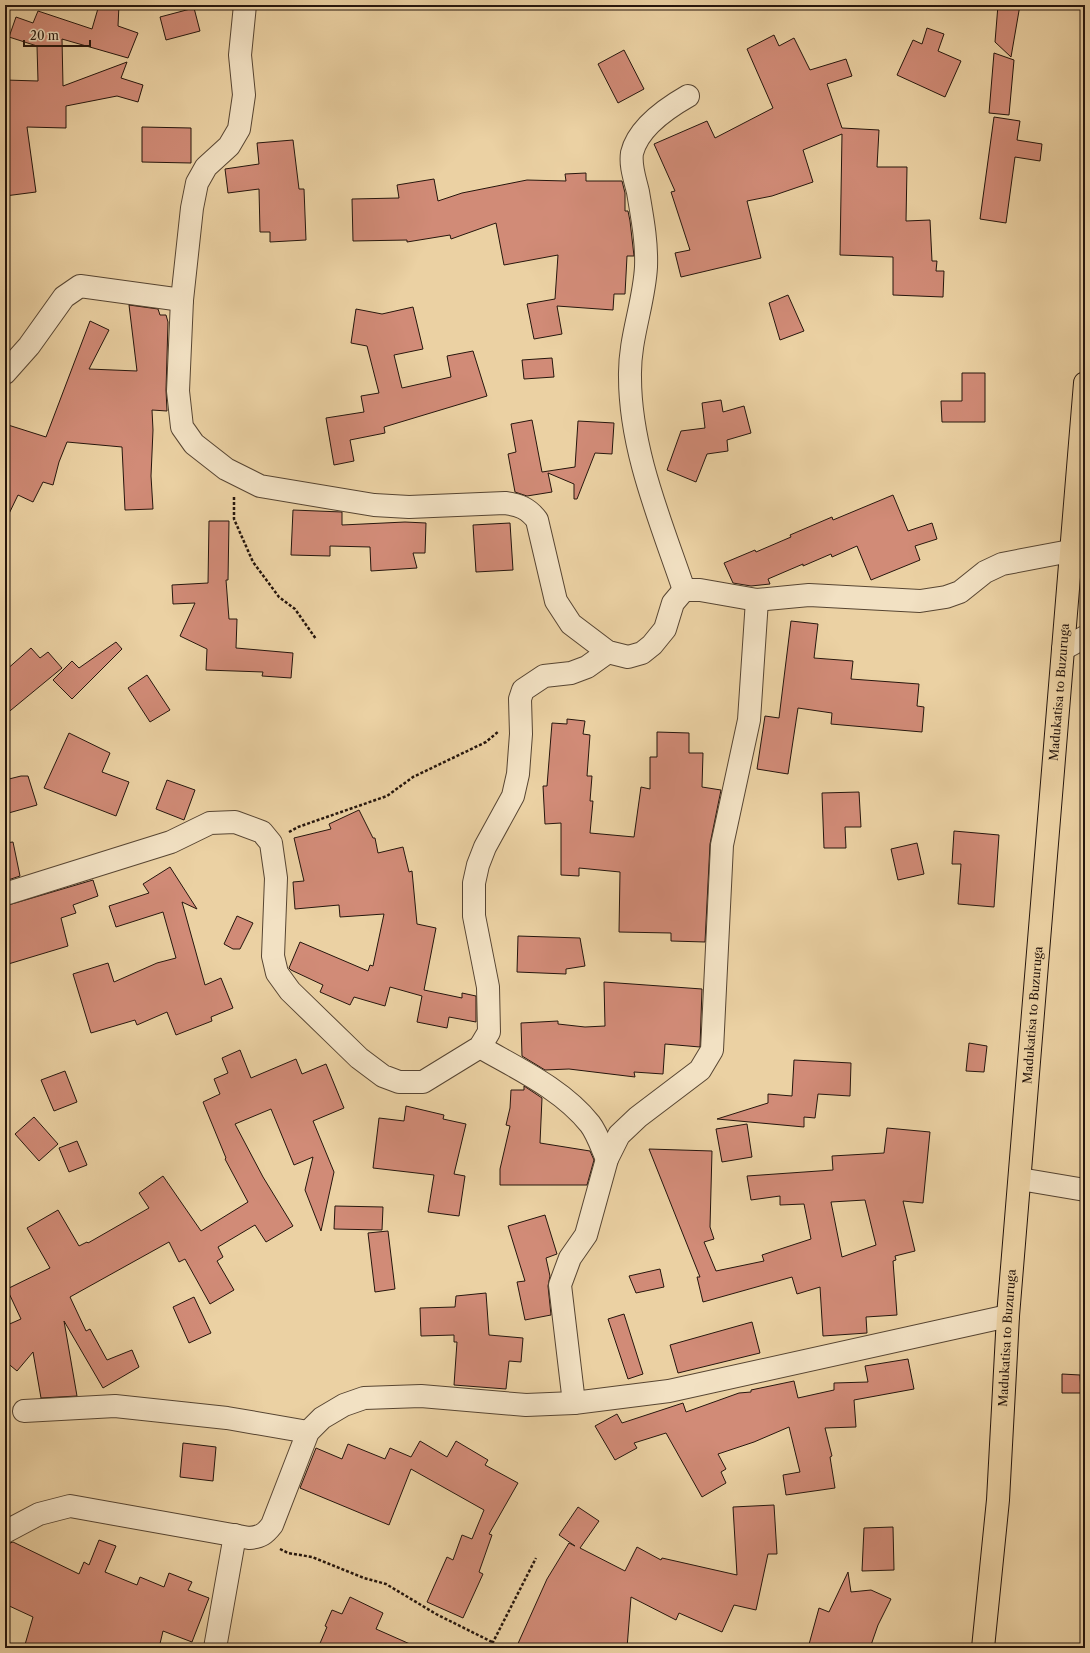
<svg xmlns="http://www.w3.org/2000/svg" width="1090" height="1653" viewBox="0 0 1090 1653" font-family="'Libre Caslon Text',serif">
  <style>
    .building { fill: #d18b77; stroke: #26160d; fill-rule: evenodd }
    .lines { fill: none; stroke-linecap: round; stroke-linejoin: round }
    .minor-casing { stroke: #574532; stroke-width: 24 }
    .major-casing { stroke: #26160d; stroke-width: 24 }
    .path { stroke: #26160d; stroke-width: 2.5; stroke-dasharray: 3 2; stroke-linecap: butt }
    .minor { stroke: #f2e1c3; stroke-width: 22 }
    .major { stroke: #ebd1a3; stroke-width: 22 }
    .labels { text-anchor: middle; stroke-width: 3; stroke-linejoin: round; paint-order: stroke }
    .street-label { font-size: 12px; fill: #26160d; stroke: #f2e1c3 }
  </style>
  <rect width="100%" height="100%" fill="#ebd1a3"/>
  <filter id="stains"><feTurbulence type="fractalNoise" baseFrequency=".005" numOctaves="4"/><feColorMatrix values="0 0 0 0 .2 0 0 0 0 .09 0 0 0 0 .02 0 0 0 .5 -.17"/></filter>
  <radialGradient id="worn" r=".72"><stop offset=".6" stop-color="#630" stop-opacity="0"/><stop offset="1" stop-color="#630" stop-opacity=".3"/></radialGradient>
  <g class="building">
    <polygon points="99,5 119,5 118,26 138,33 128,58 62,39 63,86 127,62 121,78 143,85 138,102 117,96 66,106 66,128 27,127 36,192 5,196 5,80 38,81 37,46 9,37 16,17 33,23 38,11 92,29"/>
    <polygon points="998,5 1020,5 1011,57 995,42"/>
    <polygon points="194,8 200,31 166,40 160,17"/>
    <polygon points="927,28 944,34 938,51 961,61 945,97 897,75 913,40 922,44"/>
    <polygon points="774,35 779,46 794,38 810,70 846,59 852,76 827,84 842,128 879,130 877,167 907,167 906,221 930,220 932,261 937,261 936,271 944,271 943,297 893,295 893,257 840,255 842,134 803,150 813,182 772,196 747,201 761,258 681,277 675,253 690,250 671,192 675,191 654,144 707,121 715,138 773,108 747,49"/>
    <polygon points="624,50 644,89 618,103 598,64"/>
    <polygon points="994,53 1014,60 1009,115 989,113"/>
    <polygon points="994,117 1020,121 1017,140 1042,144 1040,161 1015,157 1006,223 980,219"/>
    <polygon points="142,127 191,128 191,163 142,162"/>
    <polygon points="293,140 299,189 304,189 306,240 270,242 270,232 260,232 259,189 228,193 225,169 259,164 257,143"/>
    <polygon points="586,173 586,181 622,181 625,193 625,211 628,211 630,221 634,256 627,256 625,294 614,294 613,310 557,306 562,334 534,339 527,304 555,299 558,255 504,265 496,223 451,239 450,235 407,242 407,240 353,241 352,199 399,198 397,185 434,179 438,201 462,193 527,180 566,181 565,174"/>
    <polygon points="788,295 804,331 780,340 769,303"/>
    <polygon points="129,305 158,309 160,315 166,315 168,322 166,390 167,411 152,410 153,430 151,476 153,509 125,510 122,447 67,442 59,462 53,485 43,482 33,502 18,495 5,522 5,424 46,437 90,321 109,330 89,369 137,371"/>
    <polygon points="413,307 423,349 394,355 402,388 451,377 447,356 473,351 487,396 384,427 385,433 350,440 354,461 334,465 326,418 364,412 361,396 379,393 367,346 351,343 356,309 382,314"/>
    <polygon points="552,358 554,377 524,379 522,360"/>
    <polygon points="962,373 985,373 985,422 942,422 941,401 962,401"/>
    <polygon points="721,400 723,412 744,406 751,433 727,440 728,451 707,454 696,482 667,470 681,431 705,428 702,403"/>
    <polygon points="532,420 542,472 575,467 578,421 614,423 612,454 595,453 577,499 574,499 574,484 548,473 552,492 527,496 515,492 508,454 516,452 511,424"/>
    <polygon points="893,495 908,531 932,523 937,539 915,546 920,560 871,580 857,546 832,557 831,554 803,566 803,564 768,579 770,584 751,586 733,583 724,563 755,550 756,552 791,537 790,535 832,517 833,520"/>
    <polygon points="293,510 342,512 342,525 405,522 426,523 425,553 413,553 417,568 371,571 370,547 330,546 330,556 291,555"/>
    <polygon points="209,521 229,521 228,580 226,580 229,619 237,619 236,648 293,653 291,678 262,676 263,672 206,670 207,649 180,636 195,603 173,604 172,585 208,583"/>
    <polygon points="510,523 513,570 476,572 473,525"/>
    <polygon points="791,621 818,624 814,658 853,661 851,679 919,684 917,706 924,707 922,732 831,724 832,713 798,708 788,774 757,769 765,716 779,718"/>
    <polygon points="116,642 122,649 72,699 53,680 72,661 79,668"/>
    <polygon points="31,648 40,658 48,652 62,668 5,715 5,671"/>
    <polygon points="147,675 170,710 150,722 128,688"/>
    <polygon points="567,719 585,721 583,734 590,735 587,776 592,776 590,801 593,801 590,833 634,837 641,787 650,789 650,757 657,757 657,732 689,733 689,753 703,753 702,787 721,790 710,844 705,942 671,941 671,933 619,932 620,872 579,868 579,876 561,875 561,823 545,824 543,786 547,786 552,723 567,724"/>
    <polygon points="69,733 110,753 102,772 129,782 116,816 44,788"/>
    <polygon points="21,776 28,776 37,805 5,814 5,780"/>
    <polygon points="167,780 195,790 184,820 156,809"/>
    <polygon points="859,792 861,827 845,827 846,848 824,848 822,793"/>
    <polygon points="359,810 373,838 375,838 378,853 403,847 409,872 412,871 417,924 436,928 424,990 462,998 462,993 476,996 476,1022 449,1017 447,1028 417,1022 422,996 390,987 385,1006 354,997 350,1005 320,992 323,985 291,970 289,968 300,942 368,971 370,965 373,966 384,914 340,917 339,905 295,909 293,882 304,881 294,838 331,829 329,824"/>
    <polygon points="954,831 999,835 994,907 958,904 961,864 952,864"/>
    <polygon points="13,842 20,876 5,881 5,843"/>
    <polygon points="917,843 924,874 898,880 891,849"/>
    <polygon points="170,867 197,909 182,902 205,985 221,978 233,1008 211,1017 212,1021 176,1035 167,1012 137,1025 135,1020 91,1033 73,974 108,963 114,982 157,963 176,958 163,912 116,927 109,906 149,893 143,884"/>
    <polygon points="93,880 98,896 73,905 76,913 61,918 68,946 5,965 5,906"/>
    <polygon points="237,916 253,923 240,949 233,949 224,944"/>
    <polygon points="518,936 580,938 585,966 566,969 566,974 517,972"/>
    <polygon points="604,982 702,989 700,1047 665,1044 663,1074 634,1072 635,1077 569,1069 545,1070 522,1056 521,1023 558,1021 558,1024 585,1027 605,1026"/>
    <polygon points="969,1043 987,1046 984,1072 966,1071"/>
    <polygon points="240,1050 251,1078 296,1059 302,1074 326,1064 344,1108 313,1121 334,1172 321,1231 305,1190 313,1157 294,1165 271,1109 235,1124 263,1177 293,1226 266,1242 255,1225 218,1247 223,1257 217,1261 234,1290 210,1304 185,1259 179,1262 169,1242 70,1297 86,1331 90,1329 107,1360 132,1350 139,1367 103,1388 64,1321 77,1396 41,1398 33,1352 17,1371 5,1361 5,1326 21,1319 7,1289 50,1268 27,1228 58,1210 79,1246 87,1242 88,1243 149,1208 139,1193 163,1176 201,1231 248,1202 225,1159 226,1158 203,1102 220,1094 214,1079 228,1073 222,1058"/>
    <polygon points="794,1060 851,1063 850,1096 818,1094 815,1118 804,1117 804,1127 717,1119 768,1103 768,1094 792,1096"/>
    <polygon points="65,1071 77,1102 54,1111 41,1080"/>
    <polygon points="524,1086 542,1098 540,1143 590,1151 594,1160 587,1185 500,1185 500,1169 510,1126 506,1125 510,1108 511,1090 524,1090"/>
    <polygon points="406,1106 444,1115 443,1119 466,1124 454,1174 465,1176 459,1216 428,1212 434,1175 373,1168 379,1118 404,1121"/>
    <polygon points="34,1117 58,1144 39,1161 15,1134"/>
    <polygon points="747,1124 752,1157 722,1162 716,1129"/>
    <path d="M 887,1128 L 930,1132 L 923,1203 L 903,1201 L 915,1251 L 895,1256 L 896,1260 L 893,1261 L 897,1315 L 866,1317 L 867,1333 L 823,1336 L 820,1287 L 797,1294 L 792,1277 L 703,1302 L 697,1277 L 700,1277 L 649,1149 L 712,1151 L 710,1227 L 714,1239 L 704,1242 L 716,1271 L 764,1261 L 762,1255 L 811,1239 L 804,1204 L 780,1205 L 780,1196 L 751,1200 L 747,1176 L 833,1170 L 832,1156 L 884,1153 ZM 865,1200 L 876,1245 L 842,1257 L 831,1202 Z"/>
    <polygon points="77,1141 87,1165 69,1172 59,1148"/>
    <polygon points="335,1206 383,1207 382,1230 334,1229"/>
    <polygon points="545,1215 557,1254 546,1258 550,1276 548,1286 551,1315 525,1320 517,1282 525,1281 508,1226"/>
    <polygon points="388,1231 395,1289 375,1292 368,1233"/>
    <polygon points="660,1269 664,1287 636,1293 629,1276"/>
    <polygon points="486,1293 489,1335 523,1338 521,1362 509,1361 506,1389 454,1385 457,1342 454,1342 454,1335 421,1336 420,1308 455,1307 456,1296"/>
    <polygon points="194,1297 211,1333 189,1343 173,1307"/>
    <polygon points="624,1314 643,1374 628,1379 608,1319"/>
    <polygon points="752,1322 760,1353 678,1373 670,1345"/>
    <polygon points="908,1359 914,1389 854,1400 856,1427 825,1428 832,1456 830,1457 835,1488 786,1495 783,1475 800,1472 789,1427 754,1442 718,1454 726,1469 721,1472 726,1483 702,1497 666,1433 634,1443 637,1448 615,1460 595,1426 617,1414 622,1423 683,1403 686,1412 739,1393 751,1392 751,1390 794,1381 798,1398 834,1390 834,1383 868,1382 865,1366"/>
    <polygon points="1062,1374 1080,1375 1081,1393 1062,1393"/>
    <polygon points="420,1441 447,1457 456,1441 488,1460 485,1465 518,1483 489,1534 492,1535 479,1572 483,1574 463,1618 427,1602 447,1557 453,1560 462,1535 472,1539 484,1510 411,1469 389,1525 300,1488 316,1448 342,1459 348,1444 385,1459 390,1448 411,1457"/>
    <polygon points="183,1443 216,1447 213,1481 180,1477"/>
    <polygon points="774,1505 777,1554 768,1554 756,1610 734,1605 722,1632 679,1613 676,1620 631,1597 627,1648 516,1648 547,1579 569,1543 575,1546 559,1535 578,1507 599,1521 580,1548 625,1571 637,1547 661,1560 662,1558 737,1575 733,1507"/>
    <polygon points="893,1527 894,1570 862,1571 864,1528"/>
    <polygon points="99,1540 116,1546 105,1572 137,1585 140,1577 164,1587 169,1573 192,1582 188,1590 209,1598 192,1642 163,1631 159,1648 24,1648 33,1617 5,1604 5,1553 10,1543 13,1542 79,1574 84,1562 89,1565"/>
    <polygon points="848,1572 851,1592 871,1590 891,1599 878,1625 870,1648 808,1648 819,1608 829,1612"/>
    <polygon points="350,1597 383,1613 376,1629 419,1648 318,1648 327,1627 325,1626 332,1610 342,1614"/>
  </g>
  <g class="lines">
    <g class="minor-casing">
      <g id="minor">
        <path d="M 245,5 L 240,55 L 244,95 L 239,129 L 229,146 L 206,167 L 197,183 L 192,208 L 182,300 L 178,391 L 182,427 L 194,444 L 226,469 L 260,486 L 374,505 L 409,507 L 505,503 C 519,505 528,508 537,520 L 556,601 L 571,624 L 608,652 L 628,657 L 642,653 L 652,645 L 665,629 L 673,603 L 684,590 L 700,590 L 757,600 L 809,595 L 920,601 L 946,597 L 960,592 L 985,572 L 1002,564 L 1070,551"/>
        <polyline points="5,373 29,346 64,297 80,286 182,300"/>
        <path d="M 684,590 C 661,522 630,450 630,377 C 629,339 644,304 646,267 C 647,241 642,216 638,192 C 635,179 630,166 632,153 C 638,128 667,108 688,96"/>
        <polyline points="1063,649 1085,637"/>
        <polyline points="5,894 171,842 210,823 235,822 262,832 271,843 276,878 273,956 277,973 290,991 359,1058 383,1076 399,1082 423,1082 480,1047 489,1032 488,987 474,916 474,883 478,865 485,847 513,796 518,774 521,734 520,699 523,690 544,676 571,673 587,667 608,652"/>
        <path d="M 480,1047 C 518,1069 562,1089 590,1124 C 597,1133 602,1148 607,1159"/>
        <polyline points="1020,1179 1085,1190"/>
        <polyline points="574,1403 560,1285 570,1258 586,1235 607,1159 619,1135 638,1117 700,1070 712,1050 722,845 749,720 757,600"/>
        <polyline points="24,1411 115,1406 227,1418 308,1432"/>
        <path d="M 5,1532 L 39,1514 L 70,1506 L 249,1538 C 261,1537 265,1534 272,1525 L 308,1432 L 322,1418 L 344,1405 L 364,1398 L 421,1396 L 526,1405 L 574,1403 L 669,1391 L 1008,1316"/>
        <polyline points="215,1648 235,1535"/>
      </g>
    </g>
    <g class="major-casing">
      <g id="major">
        <path id="s1" d="M 983,1648 L 998,1500 L 1008,1316 L 1085,383"/>
      </g>
    </g>
    <g class="path">
      <polyline points="234,497 234,519 253,562 279,597 295,609 316,639"/>
      <polyline points="289,832 298,827 387,796 413,777 486,742 499,731"/>
      <polyline points="280,1549 288,1553 312,1557 364,1578 386,1584 436,1614 492,1642"/>
      <polyline points="490,1648 536,1558"/>
    </g>
    <use href="#minor" class="minor"/>
    <use href="#major" class="major"/>
  </g>
  <g class="labels">
    <g class="street-label">
      <text dy="4" stroke="none"><textPath href="#s1" startOffset="959">Madukatisa to Buzuruga</textPath></text>
      <text dy="4" stroke="none"><textPath href="#s1" startOffset="635">Madukatisa to Buzuruga</textPath></text>
      <text dy="4" stroke="none"><textPath href="#s1" startOffset="311">Madukatisa to Buzuruga</textPath></text>
    </g>
  </g>
  <rect width="1090" height="1653" fill="none" stroke="#ebd1a3" stroke-width="20"/>
  <rect x="6" y="6" width="1078" height="1641" fill="none" stroke="#26160d" stroke-width="2"/>
  <rect x="10" y="10" width="1070" height="1633" fill="none" stroke="#26160d"/>
  <path d="M24 40v6h66v-6" fill="none" stroke="#26160d" stroke-width="2"/>
  <text x="30" y="40" font-size="12" fill="#26160d" stroke="#f2e1c3" stroke-width="3" paint-order="stroke">20 m</text>
  <rect width="100%" height="100%" filter="url(#stains)"/>
  <rect width="100%" height="100%" fill="url(#worn)"/>
</svg>
